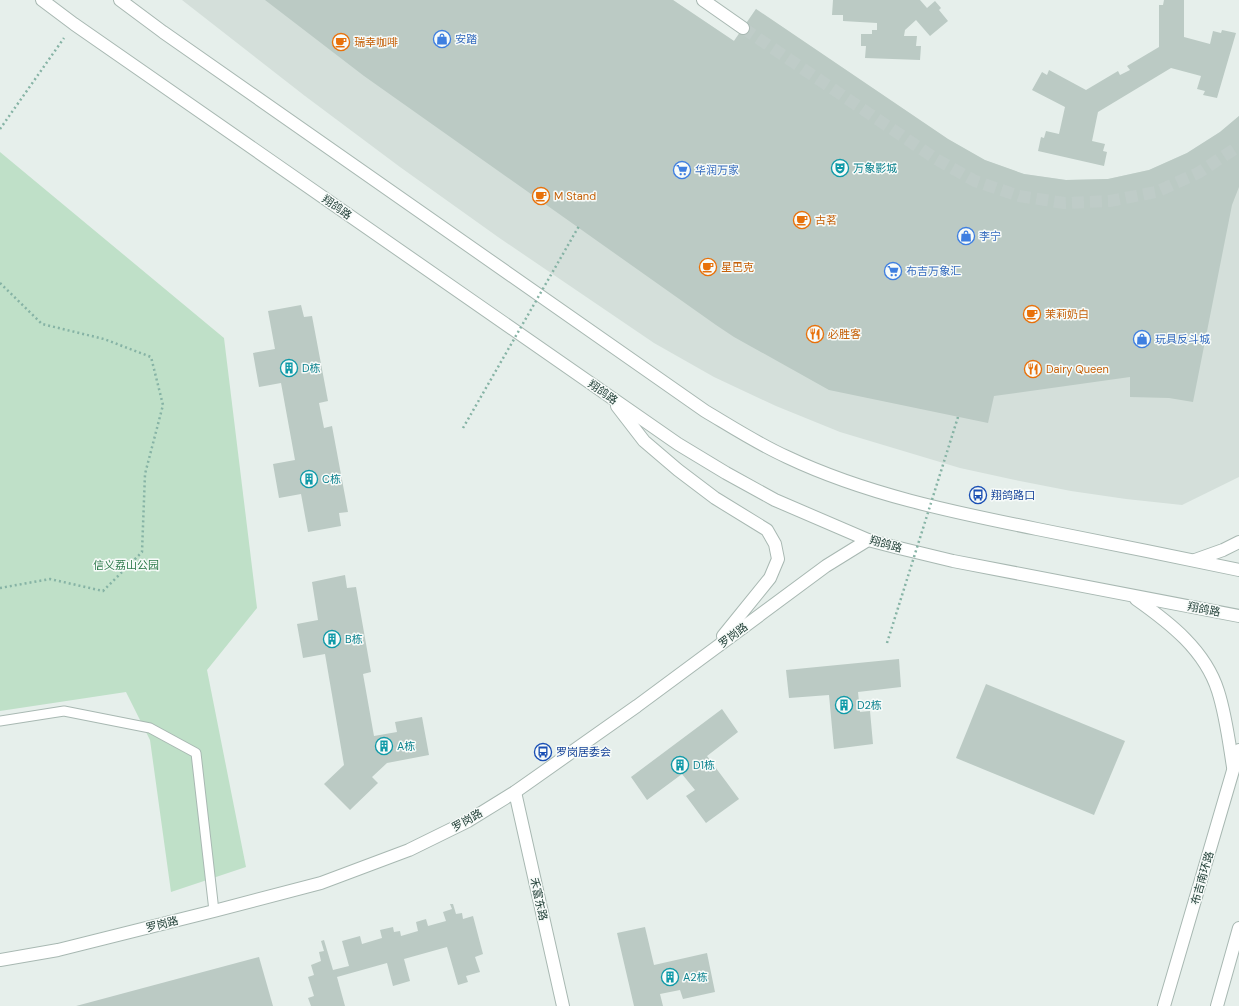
<svg xmlns="http://www.w3.org/2000/svg" width="1239" height="1006" viewBox="0 0 1239 1006" font-family="'DM Sans','Noto Sans SC',sans-serif">
  <style>
    .built { fill: #d4dfda }
    .green { fill: #bfe0c8 }
    .building { fill: #bbcac4 }
    .lines { fill: none; stroke-linecap: round; stroke-linejoin: round }
    .minor-tunnel { stroke: #bfccc8; stroke-width: 12; stroke-dasharray: 12 6; stroke-linecap: butt }
    .service-casing { stroke: #a8b8b2; stroke-width: 11 }
    .minor-casing { stroke: #a8b8b2; stroke-width: 14 }
    .tertiary-casing { stroke: #a8b8b2; stroke-width: 14 }
    .path { stroke: #86b3a5; stroke-width: 2.5; stroke-dasharray: 2 3; stroke-linecap: butt }
    .service { stroke: #fff; stroke-width: 9 }
    .minor { stroke: #fff; stroke-width: 12 }
    .tertiary { stroke: #fff; stroke-width: 12 }
    .path-bridge { stroke: #86b3a5; stroke-width: 2.5; stroke-dasharray: 2 3; stroke-linecap: butt }
    .labels { text-anchor: middle; stroke-width: 3; stroke-linejoin: round; paint-order: stroke }
    .shop-label { font-size: 11px; fill: #366cbe; stroke: #f7fbf9; text-anchor: start }
    .food-label { font-size: 11px; fill: #c56008; stroke: #f7fbf9; text-anchor: start }
    .culture-label { font-size: 11px; fill: #0d838f; stroke: #f7fbf9; text-anchor: start }
    .street-label { font-size: 11px; fill: #24423a; stroke: #f7fbf9 }
    .transit-label { font-size: 11px; fill: #164399; stroke: #f7fbf9; text-anchor: start }
    .park-label { font-size: 11px; fill: #2d7a4b; stroke: #f7fbf9 }
  </style>
  <rect width="100%" height="100%" fill="#e6efeb"/>
  <polygon class="built" points="182,0 673,0 734,41 756,9 948,139 984,160 1024,174 1066,180 1108,179 1149,170 1187,153 1220,132 1239,116 1239,477 1182,505 1126,499 1071,491 1015,480 960,468 840,432 776,406 714,377 654,343 498,237 400,167 305,96"/>
  <polygon class="green" points="0,152 224,338 257,608 207,670 246,867 171,892 150,740 126,692 0,711"/>
  <g class="building">
    <polygon points="265,0 673,0 734,41 756,9 948,139 985,160 1024,174 1066,180 1108,179 1149,170 1187,153 1220,132 1239,116 1239,187 1232,205 1193,402 1169,398 1130,397 1130,377 994,396 988,423 829,390 734,337 716,325 364,76"/>
    <polygon points="833,0 920,0 927,8 935,1 941,8 939,10 948,21 930,36 916,20 905,30 904,36 917,36 916,46 921,46 920,60 865,58 866,46 861,46 861,34 872,34 872,30 877,30 877,23 843,21 843,15 832,15"/>
    <polygon points="1164,0 1184,0 1184,37 1210,44 1213,31 1221,33 1222,30 1236,33 1217,98 1203,95 1205,91 1197,89 1201,76 1171,68 1098,112 1092,141 1105,144 1103,151 1107,152 1104,166 1038,151 1041,137 1044,138 1046,131 1059,134 1065,107 1032,90 1042,72 1047,75 1049,70 1086,90 1118,71 1120,75 1130,70 1127,66 1159,47 1159,5 1163,5"/>
    <polygon points="301,305 304,317 312,316 328,401 319,403 324,428 332,426 348,512 339,513 341,526 308,532 301,494 279,498 273,464 295,460 281,383 259,387 253,353 275,349 268,311"/>
    <polygon points="345,575 347,588 356,587 371,672 363,674 374,736 397,732 395,722 422,717 429,755 387,763 372,777 378,783 350,810 324,784 344,765 325,654 303,658 297,624 318,620 312,582"/>
    <polygon points="899,659 901,687 858,692 860,712 870,711 873,744 834,749 829,695 789,698 786,670"/>
    <polygon points="986,684 1125,741 1094,815 956,758"/>
    <polygon points="722,709 738,732 707,756 739,799 706,823 686,796 695,790 682,774 647,800 631,777"/>
    <polygon points="450,904 453,904 456,914 462,913 463,919 473,916 483,954 475,957 480,972 466,976 468,982 458,985 447,947 404,959 410,981 393,986 387,963 337,977 345,1006 311,1006 308,998 314,996 308,977 314,975 311,965 321,961 319,952 324,951 321,941 324,940 333,970 349,966 342,941 360,936 362,944 382,938 380,930 393,927 394,932 400,931 401,936 418,931 416,922 426,919 428,926 446,921 443,912 452,909"/>
    <polygon points="645,927 654,965 707,953 715,992 683,999 680,990 660,994 663,1006 634,1006 617,933"/>
    <polygon points="259,957 273,1006 76,1006"/>
  </g>
  <g class="lines">
    <polyline class="minor-tunnel" points="743,28 936,159 975,181 1019,196 1064,203 1110,201 1156,192 1198,173 1239,146"/>
    <g class="service-casing">
      <polyline id="service" points="0,721 64,711 150,728 196,753 214,911"/>
    </g>
    <g class="minor-casing">
      <g id="minor">
        <polyline points="703,0 743,28"/>
        <polyline points="515,792 563,1006"/>
      </g>
    </g>
    <g class="tertiary-casing">
      <g id="tertiary">
        <polyline points="42,0 74,24 678,444 726,473 775,500 868,540 895,547 953,561 1239,616"/>
        <path d="M 120,0 L 163,32 L 705,411 C 732,427 758,444 787,457 C 865,494 952,512 1037,529 C 1104,542 1172,556 1239,570"/>
        <polyline points="617,406 644,441 678,470 715,498 767,530 775,544 778,559 770,578 723,636"/>
        <polyline points="1195,560 1223,550 1239,542"/>
        <path d="M 1136,599 C 1170,623 1205,650 1218,691 C 1226,716 1229,742 1233,767"/>
        <polyline points="0,960 58,950 214,911 321,883 409,850 468,821 515,792 637,706 826,566 868,540"/>
        <polyline points="1164,1006 1239,750"/>
        <polyline points="1217,1006 1239,928"/>
      </g>
    </g>
    <g class="path">
      <polyline points="0,129 64,38"/>
      <polyline points="0,283 42,324 104,339 151,357 163,405 145,474 142,552 103,591 50,579 0,588"/>
    </g>
    <use href="#service" class="service"/>
    <use href="#minor" class="minor"/>
    <use href="#tertiary" class="tertiary"/>
    <g class="path-bridge">
      <polyline points="463,428 579,226"/>
      <polyline points="887,643 958,417"/>
    </g>
  </g>
  <defs>
    <g id="shop-ring" transform="scale(0.9)"><circle r="9.5" fill="#f7fbf9" stroke="#3f7fe0" stroke-width="1.5"/><path d="M-5-2.5h2.3a2.7 3.5 0 0 1 5.4 0H5L5.5 6h-11ZM-1.5-2.5h3a1.5 2.3 0 0 0-3 0Z" fill="#3f7fe0"/></g>
    <g id="cafe-ring" transform="scale(0.9)"><circle r="9.5" fill="#f7fbf9" stroke="#e8710a" stroke-width="1.5"/><path d="M-5.5-4.5H6V0H3Q3 3.5 0 3.5H-2.5Q-5.5 3.5-5.5 0ZM3-3.2v2h1.7v-2ZM-6 4.5H4V6H-6Z" fill="#e8710a"/></g>
    <g id="theatre-ring" transform="scale(0.9)"><circle r="9.5" fill="#f7fbf9" stroke="#0f9aa8" stroke-width="1.5"/><path d="M-5-5.5Q0-4 5-5.5V0Q5 5 0 6Q-5 5-5 0ZM-3.3-2.5H-1v1.5H-3.3ZM1-2.5H3.3v1.5H1ZM-2.8 1Q0 5.5 2.8 1Z" fill="#0f9aa8"/></g>
    <g id="supermarket-ring" transform="scale(0.9)"><circle r="9.5" fill="#f7fbf9" stroke="#3f7fe0" stroke-width="1.5"/><path d="M-6-5.5h2.5l.6 2H6L4.5 2H-2.5L-4.4-4H-6ZM-1.5 3.2a1.3 1.3 0 1 0 .1 0ZM3 3.2a1.3 1.3 0 1 0 .1 0Z" fill="#3f7fe0"/></g>
    <g id="restaurant-ring" transform="scale(0.9)"><circle r="9.5" fill="#f7fbf9" stroke="#e8710a" stroke-width="1.5"/><path d="M-5-6h1v4h1v-4h1v4h1v-4h1v5L-1.5 .5V6h-2V.5L-5-1ZM5-6V6H3V1.5H1.5Q1.5-4 5-6Z" fill="#e8710a"/></g>
    <g id="building-ring" transform="scale(0.9)"><circle r="9.5" fill="#f7fbf9" stroke="#0f9aa8" stroke-width="1.5"/><path d="M-4-6H4V6H1V3H-1V6H-4ZM-2.5-4.3h1.7v1.8h-1.7ZM.8-4.3h1.7v1.8H.8ZM-2.5-1h1.7V.8h-1.7ZM.8-1h1.7V.8H.8Z" fill="#0f9aa8"/></g>
    <g id="bus-ring" transform="scale(0.9)"><circle r="9.5" fill="#f7fbf9" stroke="#1a4fb4" stroke-width="1.5"/><path d="M-5-6H5V4H4V6H2V4H-2V6H-4V4H-5ZM-3.5-4V0h7V-4ZM-3.5 1.2v1.5H-2V1.2ZM2 1.2v1.5H3.5V1.2Z" fill="#1a4fb4"/></g>
  </defs>
  <g fill-rule="evenodd">
    <use href="#shop-ring" x="442" y="39"/>
    <use href="#cafe-ring" x="341" y="42"/>
    <use href="#theatre-ring" x="840" y="168"/>
    <use href="#supermarket-ring" x="682" y="170"/>
    <use href="#cafe-ring" x="541" y="196"/>
    <use href="#cafe-ring" x="802" y="220"/>
    <use href="#shop-ring" x="966" y="236"/>
    <use href="#cafe-ring" x="708" y="267"/>
    <use href="#supermarket-ring" x="893" y="271"/>
    <use href="#cafe-ring" x="1032" y="314"/>
    <use href="#restaurant-ring" x="815" y="334"/>
    <use href="#shop-ring" x="1142" y="339"/>
    <use href="#building-ring" x="289" y="368"/>
    <use href="#restaurant-ring" x="1033" y="369"/>
    <use href="#building-ring" x="309" y="479"/>
    <use href="#bus-ring" x="978" y="495"/>
    <use href="#building-ring" x="332" y="639"/>
    <use href="#building-ring" x="844" y="705"/>
    <use href="#building-ring" x="384" y="746"/>
    <use href="#bus-ring" x="543" y="752"/>
    <use href="#building-ring" x="680" y="765"/>
    <use href="#building-ring" x="670" y="977"/>
  </g>
  <g class="labels">
    <g class="shop-label">
      <text x="455" y="43">安踏</text>
      <text x="695" y="174">华润万家</text>
      <text x="979" y="240">李宁</text>
      <text x="906" y="275">布吉万象汇</text>
      <text x="1155" y="343">玩具反斗城</text>
    </g>
    <g class="food-label">
      <text x="354" y="46">瑞幸咖啡</text>
      <text x="554" y="200">M Stand</text>
      <text x="815" y="224">古茗</text>
      <text x="721" y="271">星巴克</text>
      <text x="1045" y="318">茉莉奶白</text>
      <text x="828" y="338">必胜客</text>
      <text x="1046" y="373">Dairy Queen</text>
    </g>
    <g class="culture-label">
      <text x="853" y="172">万象影城</text>
      <text x="302" y="372">D栋</text>
      <text x="322" y="483">C栋</text>
      <text x="345" y="643">B栋</text>
      <text x="857" y="709">D2栋</text>
      <text x="397" y="750">A栋</text>
      <text x="693" y="769">D1栋</text>
      <text x="683" y="981">A2栋</text>
    </g>
    <g class="street-label">
      <text transform="translate(337 207) rotate(35)" y="4">翔鸽路</text>
      <text transform="translate(603 392) rotate(35)" y="4">翔鸽路</text>
      <text transform="translate(886 544) rotate(16)" y="4">翔鸽路</text>
      <text transform="translate(1204 609) rotate(11)" y="4">翔鸽路</text>
      <text transform="translate(733 635) rotate(-37)" y="4">罗岗路</text>
      <text transform="translate(467 820) rotate(-29)" y="4">罗岗路</text>
      <text transform="translate(1202 878) rotate(-74)" y="4">布吉南环路</text>
      <text transform="translate(539 899) rotate(77)" y="4">禾富东路</text>
      <text transform="translate(162 924) rotate(-14)" y="4">罗岗路</text>
    </g>
    <g class="transit-label">
      <text x="991" y="499">翔鸽路口</text>
      <text x="556" y="756">罗岗居委会</text>
    </g>
    <g class="park-label">
      <text x="126" y="569">信义荔山公园</text>
    </g>
  </g>
</svg>
